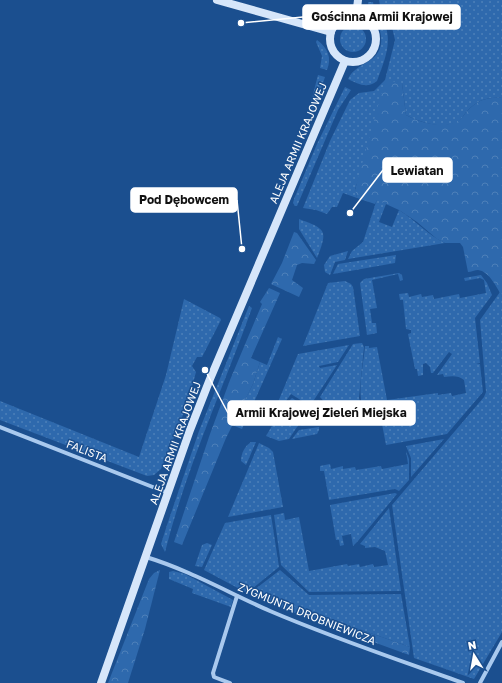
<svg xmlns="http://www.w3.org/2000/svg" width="502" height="683" viewBox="0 0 502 683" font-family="'Golos Text',sans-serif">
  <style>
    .green { fill: url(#green-dots) }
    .forest { fill: url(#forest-crowns) }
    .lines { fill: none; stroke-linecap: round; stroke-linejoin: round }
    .street { stroke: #a9c9ee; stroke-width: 4 }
    .secondary { stroke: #d6e6fa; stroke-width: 8 }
    .labels { text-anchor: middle; stroke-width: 3; stroke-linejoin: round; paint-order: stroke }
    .street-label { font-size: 11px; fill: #fff; stroke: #1b4f8f }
    .leader { fill: none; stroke: #fff; stroke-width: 1.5 }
    .callout-dot { fill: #fff; stroke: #1b4f8f; stroke-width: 1.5 }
    .callout { fill: #fff; stroke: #fff; stroke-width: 1.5 }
    .callout-label { font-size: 12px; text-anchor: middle; font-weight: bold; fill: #111 }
  </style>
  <defs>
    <pattern id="green-dots" width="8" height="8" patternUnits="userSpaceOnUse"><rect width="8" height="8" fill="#2e69ad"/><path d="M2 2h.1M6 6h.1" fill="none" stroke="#4d80b9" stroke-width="1.8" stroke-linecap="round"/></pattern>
    <pattern id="forest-crowns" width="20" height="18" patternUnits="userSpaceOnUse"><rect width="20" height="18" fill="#2e69ad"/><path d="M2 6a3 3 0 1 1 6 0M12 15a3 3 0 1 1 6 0" fill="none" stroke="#4d80b9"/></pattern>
  </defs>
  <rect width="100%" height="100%" fill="#1b4f8f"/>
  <g class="green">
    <path d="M 379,0 L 502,0 L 502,98 C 486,97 478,100 466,112 C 464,115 461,120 458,122 C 441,129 421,123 406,115 L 402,83 L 362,169 L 355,189 L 357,198 L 343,193 L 337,207 L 332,207 L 327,214 L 316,210 L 303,208 L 330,141 L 350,100 L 359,93 L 374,91 L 385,80 L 395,40 L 391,23 L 380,6 Z"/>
    <path d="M 368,2 L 373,2 C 374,11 379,14 383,21 C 394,40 384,62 377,81 C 367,89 358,84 348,79 C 357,60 384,64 381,36 C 380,22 369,18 368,2 Z"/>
    <circle cx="353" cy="39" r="13"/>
    <path d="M 317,40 C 328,48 332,58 327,70 L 320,68 L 322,56 L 316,42 Z"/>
    <polygon points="318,75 325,77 315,107 309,110"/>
    <polygon points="345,87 351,90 338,110 297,206 295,206 293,203 294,199 317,144"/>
    <path d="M 377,199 L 386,204 L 379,222 L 392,227 L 399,210 C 415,220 428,235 445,243 L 348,259 L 352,251 L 363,242 Z"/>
    <path d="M 299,219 C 326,229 328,230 317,258 L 299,229 Z"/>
    <polygon points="348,251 345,260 335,262 330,275 325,272 324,265 330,256"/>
    <polygon points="396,255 395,263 333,274 338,264"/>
    <polygon points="399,273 402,275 403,280 400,281 398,274 372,280 377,308 370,309 372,323 376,323 377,333 367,335 360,283 364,279"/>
    <path d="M 481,275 L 487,283 L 492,295 L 475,318 L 480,363 L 476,363 L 480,364 L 483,392 L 447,434 L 386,445 L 382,424 L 386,423 L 384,411 L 365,415 C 356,394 363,369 365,346 L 369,346 L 369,348 L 377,347 L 387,400 L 438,393 L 438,395 L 451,393 L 452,396 L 466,393 L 464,380 C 458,375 452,376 444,377 L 443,374 L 437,375 L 452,354 L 449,352 L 433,373 L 431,373 L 430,367 L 426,363 L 423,364 L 423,375 L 418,376 L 417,369 L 415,369 L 408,334 L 411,333 L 411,330 L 406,329 L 403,300 L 400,300 L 399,294 L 408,293 L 409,297 L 421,294 L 422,297 L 433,295 L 434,299 L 459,294 L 460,298 L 486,293 L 484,280 L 480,278 L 465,281 L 464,278 Z"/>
    <polygon points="345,281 351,284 353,287 360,336 303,346 328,283"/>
    <polygon points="500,292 502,297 502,632 474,679 414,658 392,505 484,397 486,392 480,320"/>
    <polygon points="184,299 220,318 221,320 202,357 197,357 192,366 196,372 187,405 161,469 154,475 147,476 0,420 0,401 139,457 166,375"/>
    <path d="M 249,306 L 252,308 C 223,389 186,468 165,552 L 161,544 L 167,525 L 199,431 Z"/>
    <polygon points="278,337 282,339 242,429 232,425 253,384 260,362 267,365"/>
    <polygon points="362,343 364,347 359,398 364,415 340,419 320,397 353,344"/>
    <polygon points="349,345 338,362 319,366 320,368 337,365 310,406 291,394 268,426 298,354"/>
    <polygon points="292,398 309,409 289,439 279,441 266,436 283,407"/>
    <polygon points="318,400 336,419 301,426"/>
    <polygon points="319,427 319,430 317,434 292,439 299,430"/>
    <polygon points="444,439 411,477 411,458 406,446"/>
    <path d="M 251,442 L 256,442 L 246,465 L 241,461 C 241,453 245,446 251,442 Z"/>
    <polygon points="259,443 269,448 273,452 283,507 228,517"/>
    <polygon points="406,451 409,459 409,480 399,491 395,489 329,500 324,471 320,471 320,466 330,464 331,469 343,466 343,469 355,467 356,470 381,466 382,469 408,464"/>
    <polygon points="395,493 397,494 358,541 353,546 351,534 342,536 344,545 340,546 339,540 336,540 330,505"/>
    <polygon points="389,508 401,591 309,592 281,565 274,515 284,513 285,520 299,517 309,571 347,564 348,566 359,564 360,567 373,564 374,567 388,565 385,551 375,547 365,548 365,546 360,544"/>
    <polygon points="271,515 279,567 247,593 204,570 225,523"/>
    <polygon points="207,543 212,545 202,567 195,566 202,545"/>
    <polygon points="280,570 309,595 401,594 410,647 305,610 254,590"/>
    <polygon points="173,571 185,574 233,600 231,607 192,593 193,589 169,579 169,572"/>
  </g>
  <g class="forest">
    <path d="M 385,80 L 402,83 L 406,115 C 421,123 442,129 458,121 C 461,120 464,115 466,112 C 478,100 486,97 502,98 L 502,297 C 498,289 489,271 478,270 C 475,270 471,272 468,272 L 463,247 L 460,243 L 445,243 L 437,239 L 417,222 L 399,210 L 377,200 L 375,204 L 357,198 L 355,190 Z"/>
    <polygon points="294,232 297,233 316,260 314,264 302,263 297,265 292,280 303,288 299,297 271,284 282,263"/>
    <polygon points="269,288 280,293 251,358 260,362 253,384 226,438 182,545 174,542 210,434 230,380 262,304 260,302"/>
    <polygon points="160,570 145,629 128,683 108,683 149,579 154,573"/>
    <polygon points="254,590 305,610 410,647 409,655 302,616 250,595"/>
  </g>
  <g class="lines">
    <g class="street">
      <polyline points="0,427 168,493"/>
      <path d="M 146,557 C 189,570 229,593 270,611 C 333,638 399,660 463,683"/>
      <polyline points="230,683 214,677 213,673 237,596"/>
      <polyline points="480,683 502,642"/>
    </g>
    <g class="secondary">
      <polyline points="217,0 331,32"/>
      <polyline points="356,16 358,0"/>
      <circle cx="353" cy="39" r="23"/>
      <polyline points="101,683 190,430 210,379 345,61"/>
    </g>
  </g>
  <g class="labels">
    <g class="street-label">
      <text transform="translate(298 143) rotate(-67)" y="4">ALEJA ARMII KRAJOWEJ</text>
      <text transform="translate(175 443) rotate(-70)" y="4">ALEJA ARMII KRAJOWEJ</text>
      <text transform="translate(87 451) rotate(21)" y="4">FALISTA</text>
      <text transform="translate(307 614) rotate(22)" y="4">ZYGMUNTA DROBNIEWICZA</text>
    </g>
  </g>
  <path class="leader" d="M241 23L303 17M350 213L383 170M242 249L237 200M205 370L228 413"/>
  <g class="callout-dot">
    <circle cx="241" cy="23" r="4"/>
    <circle cx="350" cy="213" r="4"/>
    <circle cx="242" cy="249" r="4"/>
    <circle cx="205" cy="370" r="4"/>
  </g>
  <g class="callout">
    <rect x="303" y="5" width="157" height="24" rx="4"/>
    <rect x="383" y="158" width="69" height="24" rx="4"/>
    <rect x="131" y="188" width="106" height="24" rx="4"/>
    <rect x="228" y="401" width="187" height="24" rx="4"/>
  </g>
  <g class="callout-label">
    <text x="382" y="21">Gościnna Armii Krajowej</text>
    <text x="417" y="175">Lewiatan</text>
    <text x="184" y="204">Pod Dębowcem</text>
    <text x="321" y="417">Armii Krajowej Zieleń Miejska</text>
  </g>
  <g transform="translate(474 655) rotate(349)" stroke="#1b4f8f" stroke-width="3" paint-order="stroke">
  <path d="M0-3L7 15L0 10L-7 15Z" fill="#ffffff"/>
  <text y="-6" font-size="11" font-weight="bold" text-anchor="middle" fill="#ffffff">N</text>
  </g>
</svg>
